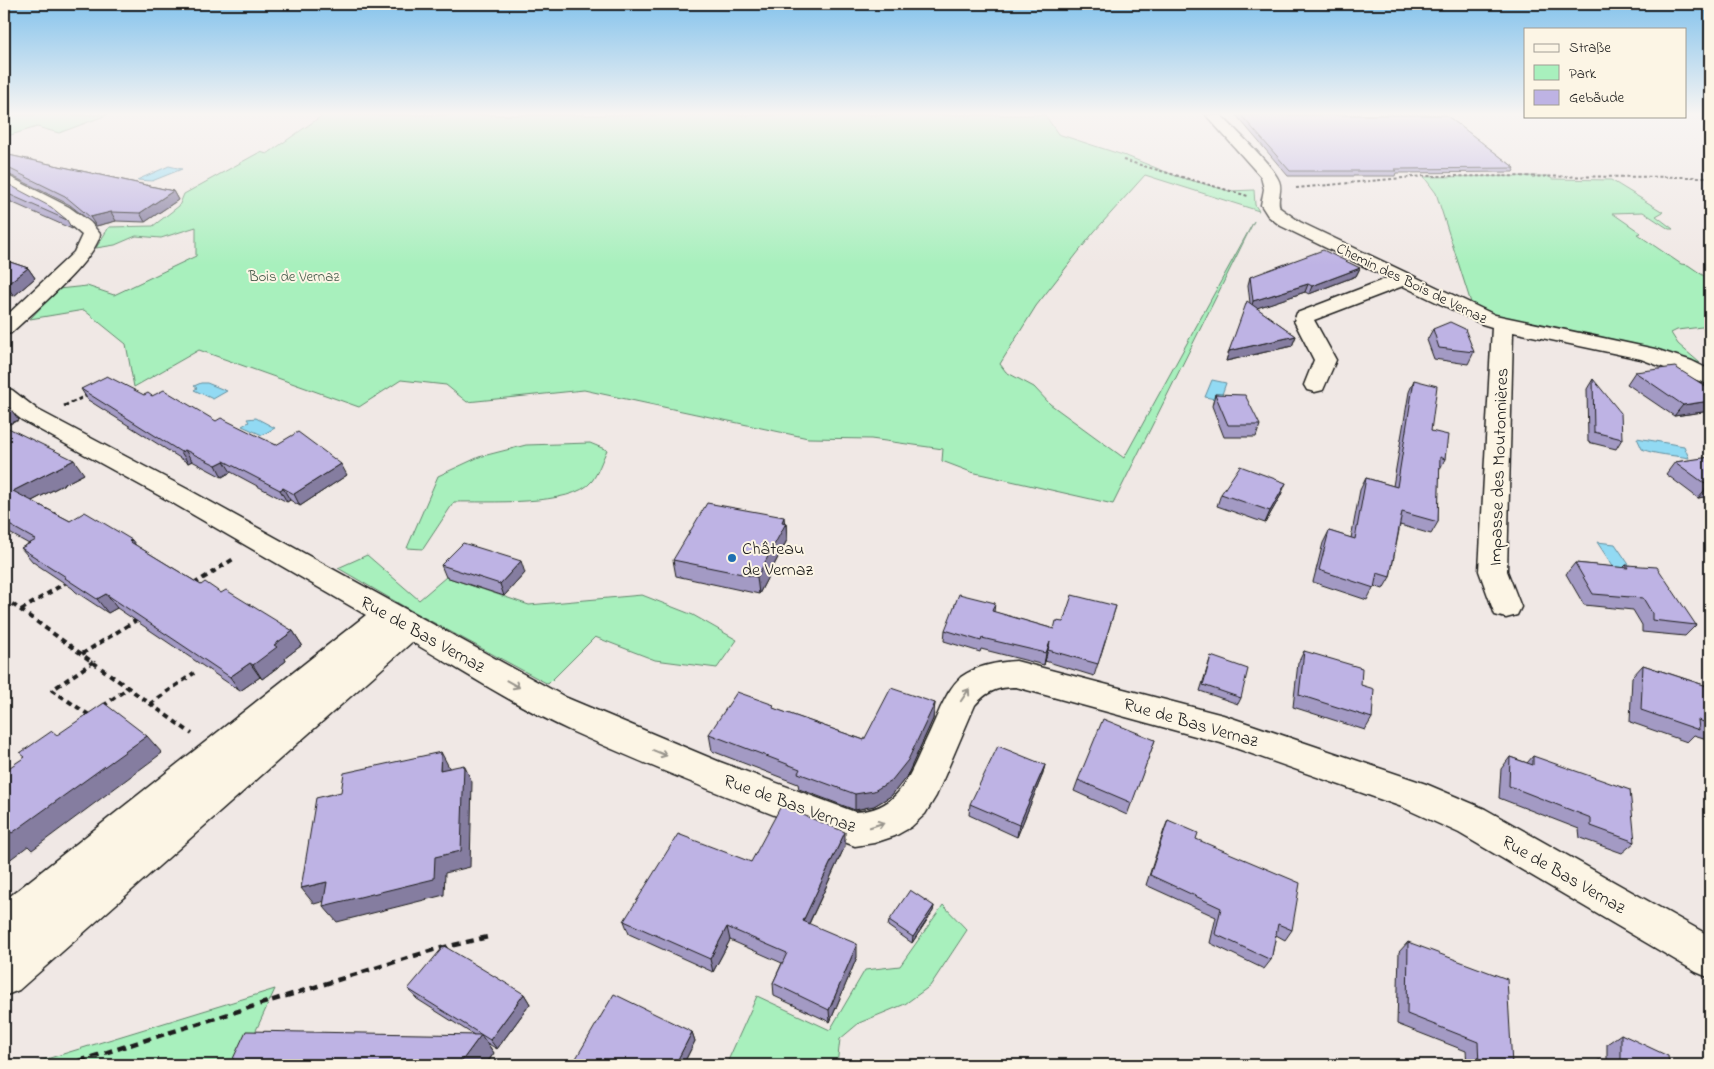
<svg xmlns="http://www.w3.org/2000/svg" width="1714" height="1069" viewBox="0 0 1714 1069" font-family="'Indie Flower',sans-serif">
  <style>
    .green { fill: #a8f0bd; stroke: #62866c }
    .water { fill: #92daf3; stroke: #638e9d }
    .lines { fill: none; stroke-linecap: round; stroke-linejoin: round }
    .minor-casing { stroke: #1c1c1c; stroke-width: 3 }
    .path-far3 { stroke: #1c1c1c; stroke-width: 2; stroke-dasharray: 3 2.5; stroke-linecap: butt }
    .path-far2 { stroke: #1c1c1c; stroke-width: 3; stroke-dasharray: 4.5 3; stroke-linecap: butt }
    .path-far1 { stroke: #1c1c1c; stroke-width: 4; stroke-dasharray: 5.5 4.5; stroke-linecap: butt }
    .path { stroke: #1c1c1c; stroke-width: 4.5; stroke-dasharray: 8 5.5; stroke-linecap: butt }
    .minor { fill: #fcf5e5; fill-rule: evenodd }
    .wall { fill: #a39ac4; stroke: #1c1c1c }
    .shaded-wall { fill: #857da0; stroke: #1c1c1c }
    .building { fill: #beb3e4; stroke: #1c1c1c }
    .oneway { stroke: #97938b }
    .poi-dot { fill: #1f6fb2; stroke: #fcf5e5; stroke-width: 2 }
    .labels { text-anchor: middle; stroke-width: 4; stroke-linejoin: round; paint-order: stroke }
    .far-park-label { font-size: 15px; fill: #465c4c; stroke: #fcf5e5 }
    .far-street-label { font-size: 15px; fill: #1c1c1c; stroke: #fcf5e5 }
    .street-label { font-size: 18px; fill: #1c1c1c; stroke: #fcf5e5 }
    .poi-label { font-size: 18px; fill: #1c1c1c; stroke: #fcf5e5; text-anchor: start }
  </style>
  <rect width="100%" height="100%" fill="#f0e8e5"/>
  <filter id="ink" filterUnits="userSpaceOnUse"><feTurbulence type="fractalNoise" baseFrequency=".02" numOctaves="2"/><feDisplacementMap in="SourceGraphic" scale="10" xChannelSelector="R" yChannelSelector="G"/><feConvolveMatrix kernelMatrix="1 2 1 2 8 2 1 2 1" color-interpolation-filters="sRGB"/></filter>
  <g filter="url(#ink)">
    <g class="green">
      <polygon points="4,115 107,115 59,133 37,127 4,137"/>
      <polygon points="323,115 1045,115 1058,134 1129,157 1176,176 1229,191 1254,190 1255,205 1259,211 1145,175 1094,232 1036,306 1000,364 1006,372 1034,387 1050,404 1124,458 1254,221 1113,504 971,472 942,461 943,449 871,439 808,438 584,390 467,402 446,385 401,380 359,407 199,350 134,387 126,344 84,310 30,319 58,289 87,286 114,295 196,256 196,227 161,238 136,236 115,245 96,248 109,227 153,226 179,206 184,194 260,152 267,154"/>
      <polygon points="1548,176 1552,179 1611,180 1663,212 1656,216 1673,229 1669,229 1643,212 1612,213 1641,233 1637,234 1681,264 1688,265 1710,280 1710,326 1677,330 1671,333 1678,344 1700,363 1669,354 1501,318 1472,306 1436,193 1424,177"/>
      <path d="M 590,443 L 607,450 C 602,460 598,473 592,481 C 572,507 485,501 454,502 L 423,549 L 407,548 L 438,476 L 479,457 L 526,445 Z"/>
      <polygon points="367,555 419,600 446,577 529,605 642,595 693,615 737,640 717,668 655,660 595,637 548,684 410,610 338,568"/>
      <polygon points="943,905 967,930 930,986 905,1004 859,1023 840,1039 837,1065 726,1065 757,996 830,1030 865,970 900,966"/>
      <polygon points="275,989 240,1065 27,1065"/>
    </g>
    <g class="water">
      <polygon points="169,166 182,169 152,181 137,180"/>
      <polygon points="1212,380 1226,383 1220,400 1205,397"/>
      <polygon points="201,383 207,383 227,391 213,399 194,390 197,388 194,386"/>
      <polygon points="256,418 275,428 262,435 242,426 249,422 247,419"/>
      <path d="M 1637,438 L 1684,446 L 1689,458 C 1673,455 1656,455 1642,449 Z"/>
      <polygon points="1597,542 1615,544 1632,569 1614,568"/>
    </g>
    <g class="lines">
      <g class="minor-casing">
        <g id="minor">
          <path d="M 1206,115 L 1221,115 C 1235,130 1272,164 1279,181 C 1283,191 1276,199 1280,208 L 1300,222 L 1495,315 L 1655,349 L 1692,361 L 1710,370 L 1710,385 L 1641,359 L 1513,332 L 1507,571 L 1521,607 L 1517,615 L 1506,618 L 1495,615 L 1479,571 L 1492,327 L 1482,324 L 1403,286 L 1314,320 L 1336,360 L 1323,390 L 1315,392 L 1307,390 L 1304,385 L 1314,360 L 1294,321 L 1297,313 L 1388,278 L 1281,226 L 1268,216 L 1261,205 L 1264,189 L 1261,177 Z"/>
          <path d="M 4,174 L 69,207 L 90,222 L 100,234 C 96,260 32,313 11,333 L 4,335 L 4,318 L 74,252 L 82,235 L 57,214 L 4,186 Z"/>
          <path d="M 4,388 L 12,390 L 38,410 L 189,490 L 567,698 L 720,762 L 855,812 C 894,810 905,786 919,755 C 926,740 933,725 940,709 C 946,697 951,686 961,677 C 976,666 998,662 1016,661 L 1223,715 L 1426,784 L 1485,809 L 1710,936 L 1710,978 L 1696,972 L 1459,833 L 1402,807 L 1221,743 L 1016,687 C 998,687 987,691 975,705 L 936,796 L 925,814 L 911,827 L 895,836 L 874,843 L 855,846 C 760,810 664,773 571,731 C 516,706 464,672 412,642 L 19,990 L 4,996 L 4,948 L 10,943 L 4,946 L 4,901 L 366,615 L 171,502 L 22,420 L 4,406 Z"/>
        </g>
      </g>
      <g class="path-far3">
        <polyline points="1123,160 1248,196"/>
        <polyline points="1296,188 1424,176 1710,177"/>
      </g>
      <polyline class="path-far2" points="64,406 88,395"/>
      <g class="path-far1">
        <polyline points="194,584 235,558"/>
        <polyline points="4,598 192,734"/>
        <polyline points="21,610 65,583"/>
        <polyline points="82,654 138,619"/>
        <polyline points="150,704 194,673"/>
        <polyline points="103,706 128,688"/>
        <polyline points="89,715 52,690 93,662"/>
      </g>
      <polyline class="path" points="66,1065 433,950 492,936"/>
      <use href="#minor" class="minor"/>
    </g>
    <g class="wall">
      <polygon points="1236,115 1446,115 1515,168 1513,172 1396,173 1395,176 1288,176"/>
      <polygon points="4,154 173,191 178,200 145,222 116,221 96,226 70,205 4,172"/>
      <polygon points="4,182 67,220 72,229 11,202 4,205"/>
      <polygon points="4,260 28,268 35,278 14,296 4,293"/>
      <polygon points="1360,268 1356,276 1309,294 1305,292 1256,308 1296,336 1292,346 1226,361 1229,351 1250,303 1248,285 1250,277"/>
      <polygon points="1433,329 1474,352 1468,364 1434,359 1427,340"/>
      <polygon points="1635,372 1710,389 1710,411 1674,416 1627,384"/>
      <polygon points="1593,379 1622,439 1616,449 1588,442 1587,389"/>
      <polygon points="1414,380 1431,431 1445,459 1439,471 1438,522 1431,534 1400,525 1390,577 1383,589 1374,586 1367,600 1313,582 1323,543 1329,531 1351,538 1360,490 1366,478 1393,486 1409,392"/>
      <polygon points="81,389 152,396 276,445 347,475 300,506 290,500 287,502 231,472 222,477 192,461 188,463 88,400"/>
      <polygon points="1215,394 1260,425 1256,437 1224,437 1212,406"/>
      <polygon points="4,403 9,407 19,420 4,426 84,474 32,501 70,521 137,546 201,585 221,593 293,631 302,645 285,658 286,661 262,679 260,677 240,691 117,608 108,613 76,592 72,588 33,562 21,548 29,544 4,530"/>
      <polygon points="1710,454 1710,496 1698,498 1666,474 1675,462 1707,458"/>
      <polygon points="1221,494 1281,495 1265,523 1217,506"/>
      <polygon points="784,523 786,523 787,540 759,594 676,576 673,560"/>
      <polygon points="1575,563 1623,568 1626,565 1696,625 1685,636 1642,632 1642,625 1633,610 1584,605 1566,574"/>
      <polygon points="441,565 525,573 504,596 446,577"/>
      <polygon points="995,603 994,612 1054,629 1063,622 1116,606 1094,676 1045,661 1046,657 1044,665 981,649 980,652 944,641 945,630"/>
      <polygon points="1304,651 1361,685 1372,718 1365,730 1293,707 1298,663"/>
      <polygon points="1211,656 1241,698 1238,704 1200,691"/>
      <polygon points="1643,665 1710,687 1710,740 1694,735 1687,742 1630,722 1632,677"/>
      <polygon points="935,703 933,719 907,776 891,796 874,806 855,810 799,789 798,784 712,751 709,734 775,709 864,740"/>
      <polygon points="1155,740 1127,815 1074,791 1078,780"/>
      <polygon points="1533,756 1635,842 1622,853 1580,838 1579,829 1499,798 1501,769 1510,757 1527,763"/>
      <polygon points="1045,765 1042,776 1017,837 969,815 970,804"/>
      <polygon points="1168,820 1196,839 1292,930 1285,940 1276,935 1271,960 1264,969 1210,943 1216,917 1146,885 1164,830"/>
      <polygon points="845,846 809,924 857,957 830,1022 774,996 773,983 782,963 730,940 713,972 629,934 624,921 751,862"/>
      <polygon points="934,906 933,911 912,943 888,926 889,921"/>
      <polygon points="1408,942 1512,1065 1467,1065 1466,1051 1397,1024 1399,952"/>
      <polygon points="408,989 524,994 530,1004 497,1049 487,1043 494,1053 488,1062 230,1065 474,1035 417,999"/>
      <polygon points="692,1032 695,1041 683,1065 578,1065 575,1060"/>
      <polygon points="1621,1034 1669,1065 1591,1065 1599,1060 1607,1064 1607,1044"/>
    </g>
    <g class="shaded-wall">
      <polygon points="173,191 178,200 145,222 140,213"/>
      <polygon points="6,193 11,202 4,205 4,194"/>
      <polygon points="111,212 116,221 96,226 90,217"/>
      <polygon points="28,268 35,278 14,296 6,285"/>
      <polygon points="1360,268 1356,276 1309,294 1312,286"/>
      <polygon points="1308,284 1305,292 1251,310 1253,301"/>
      <polygon points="1296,336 1292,346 1226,361 1229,351"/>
      <polygon points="1710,401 1710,411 1674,416 1683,405"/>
      <polygon points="9,407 19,420 4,426 4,409"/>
      <polygon points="185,450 192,461 188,463 181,452"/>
      <polygon points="74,460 84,474 24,505 13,491"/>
      <polygon points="224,461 231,472 222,477 216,465"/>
      <polygon points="341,464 347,475 300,506 294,494"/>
      <polygon points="1286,483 1281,495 1265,523 1270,511"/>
      <polygon points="1708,486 1710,486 1710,496 1698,498"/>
      <polygon points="283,488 290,500 287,502 280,490"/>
      <polygon points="784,517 785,526 786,523 787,540 759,594 757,577"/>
      <polygon points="132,540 142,553 129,541"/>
      <polygon points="521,561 525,573 504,596 500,584"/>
      <polygon points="106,594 117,608 108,613 97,599"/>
      <polygon points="293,631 302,645 285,658 286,661 262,679 253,665 274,645"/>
      <polygon points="1050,642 1046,657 1044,665 1046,653"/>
      <polygon points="250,663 260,677 240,691 230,677"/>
      <polygon points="935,703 933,719 907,776 891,796 874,806 855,810 855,794"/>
      <polygon points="147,736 162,753 32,850 28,846 4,864 4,833"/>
      <polygon points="441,752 450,769 440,770"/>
      <polygon points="464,765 472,782 470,867 445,873 444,895 337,922 323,906 435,857"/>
      <polygon points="1045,765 1042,776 1017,837 1019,825"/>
      <polygon points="845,832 845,846 804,934 803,921"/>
      <polygon points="327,882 340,897 314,904 301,888"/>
      <polygon points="934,906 933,911 912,943 913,937"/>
      <polygon points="727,927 730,940 713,972 710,959"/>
      <polygon points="857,944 857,957 830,1022 829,1010"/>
      <polygon points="524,994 530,1004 497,1049 490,1040"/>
      <polygon points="692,1032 695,1041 683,1065 675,1065"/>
      <polygon points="481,1035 494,1053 485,1065 461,1062"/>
    </g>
    <g class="building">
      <polygon points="1241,115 1446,115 1515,168 1394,169 1397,171 1290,171"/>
      <polygon points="4,154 173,191 140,213 111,212 90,217 65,196 4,166"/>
      <polygon points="4,182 51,207 67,220 6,193 4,194"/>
      <polygon points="1323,250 1360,268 1312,286 1308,284 1253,301 1250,277"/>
      <polygon points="4,260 28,268 6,285 4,285"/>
      <polygon points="1247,301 1296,336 1229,351"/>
      <polygon points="1450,322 1465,329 1474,352 1439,348 1433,329"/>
      <polygon points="1675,367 1710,389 1710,401 1683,405 1635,372"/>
      <polygon points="107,376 144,395 148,393 152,396 164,390 216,421 221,418 276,445 298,432 341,464 294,494 283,488 280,490 224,461 216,465 185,450 181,452 81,389"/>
      <polygon points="1593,379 1621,413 1622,439 1594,432"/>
      <polygon points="1414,380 1437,386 1431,431 1448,435 1445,459 1440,457 1438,522 1402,512 1390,577 1377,573 1374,588 1319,570 1329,531 1355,539 1366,478 1397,487"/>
      <polygon points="1215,394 1245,395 1260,425 1228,425"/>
      <polygon points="4,403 9,407 4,409"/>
      <polygon points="4,426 74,460 13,491 70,521 85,512 132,540 129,541 201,585 205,582 221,593 226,590 293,631 274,645 277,647 253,665 250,663 230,677 106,594 97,599 65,578 66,577 21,548 36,540 4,522"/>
      <polygon points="1710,457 1710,486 1708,486 1675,462"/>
      <polygon points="1240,466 1286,483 1270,511 1221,494"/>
      <polygon points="707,503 784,517 782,522 786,523 757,577 673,560"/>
      <polygon points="463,543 521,561 500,584 441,565"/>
      <polygon points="1575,563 1628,568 1626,565 1657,567 1696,625 1652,620 1652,613 1643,598 1593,594"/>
      <polygon points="959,594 995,603 992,611 1054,629 1056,621 1063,622 1072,595 1116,606 1098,664 1048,650 1050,642 1046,653 982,638 981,641 945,630"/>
      <polygon points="1304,651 1362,668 1361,685 1374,689 1372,718 1299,695"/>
      <polygon points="1211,656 1248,669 1241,698 1203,685"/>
      <polygon points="1643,665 1710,687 1710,724 1698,720 1699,730 1641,710"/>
      <polygon points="891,688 935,703 908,760 892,780 874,791 855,794 798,773 800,769 709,734 737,692 774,705 773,708 864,740"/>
      <polygon points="104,703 147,736 12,833 8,830 4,833 4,771 25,757 20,753 52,731 57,735"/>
      <polygon points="1103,719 1155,740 1132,803 1078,780"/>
      <polygon points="998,746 1045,765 1019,825 970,804"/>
      <polygon points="441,752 440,770 464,765 461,851 435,857 434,879 323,906 327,882 301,888 316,798 341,792 344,773"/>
      <polygon points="1533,756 1630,790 1635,842 1591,826 1591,818 1509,786 1510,757 1533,765"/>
      <polygon points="781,806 845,832 803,921 857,944 829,1010 773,983 787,953 727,927 710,959 624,921 678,834 751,862"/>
      <polygon points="1168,820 1198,833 1196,839 1300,883 1292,930 1278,924 1271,960 1215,934 1221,908 1150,875"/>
      <polygon points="910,890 934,906 913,937 889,921"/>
      <polygon points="1408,942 1507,979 1512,1065 1479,1065 1478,1042 1407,1014"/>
      <polygon points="444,946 524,994 490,1040 408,989"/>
      <polygon points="614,994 692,1032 675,1065 585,1065 575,1060"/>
      <polygon points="246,1031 481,1035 461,1062 572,1063 571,1065 230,1065"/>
      <polygon points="1621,1034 1668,1056 1669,1065 1621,1065"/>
      <polygon points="1599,1060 1610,1065 1599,1065"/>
    </g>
    <defs><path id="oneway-shaft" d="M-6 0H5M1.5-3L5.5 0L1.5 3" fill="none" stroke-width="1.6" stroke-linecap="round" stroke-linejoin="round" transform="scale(1.25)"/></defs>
    <g class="oneway">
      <use href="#oneway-shaft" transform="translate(513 684) rotate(29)"/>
      <use href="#oneway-shaft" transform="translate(965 695) rotate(-56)"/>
      <use href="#oneway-shaft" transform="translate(660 753) rotate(22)"/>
      <use href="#oneway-shaft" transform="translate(877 825) rotate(-18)"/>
    </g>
  </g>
  <linearGradient id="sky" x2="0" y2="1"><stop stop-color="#85c3ec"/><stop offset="0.43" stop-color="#f8f5f3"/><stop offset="1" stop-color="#f8f5f3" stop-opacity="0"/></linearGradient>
  <rect width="1714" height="265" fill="url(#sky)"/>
  <circle class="poi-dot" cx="732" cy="558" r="5"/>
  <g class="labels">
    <g class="far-park-label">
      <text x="294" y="281">Bois de Vernaz</text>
    </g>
    <g class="far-street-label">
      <text transform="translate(1412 283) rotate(26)" y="5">Chemin des Bois de Vernaz</text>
    </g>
    <g class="street-label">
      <text transform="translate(1498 467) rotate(-88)" y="6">Impasse des Moutonnières</text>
      <text transform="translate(423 634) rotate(29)" y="6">Rue de Bas Vernaz</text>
      <text transform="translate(1191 722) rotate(16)" y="6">Rue de Bas Vernaz</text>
      <text transform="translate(790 803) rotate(20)" y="6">Rue de Bas Vernaz</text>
      <text transform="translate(1564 874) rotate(30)" y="6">Rue de Bas Vernaz</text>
    </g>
    <g class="poi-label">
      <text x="742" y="554">Château<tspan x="742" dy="21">de Vernaz</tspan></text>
    </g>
  </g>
  <rect width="1714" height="1069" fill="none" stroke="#fcf5e5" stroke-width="20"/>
  <rect x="10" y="10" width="1694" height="1049" fill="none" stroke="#1c1c1c" stroke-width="2" filter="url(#ink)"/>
  <rect x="1524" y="28" width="162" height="90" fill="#fcf5e5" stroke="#a29e95"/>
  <rect x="1534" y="44" width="25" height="8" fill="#fcf5e5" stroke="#a29e95"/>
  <text x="1569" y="52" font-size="15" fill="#1c1c1c">Straße</text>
  <rect x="1534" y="65" width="25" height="15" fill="#a8f0bd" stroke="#a29e95"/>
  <text x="1569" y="78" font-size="15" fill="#1c1c1c">Park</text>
  <rect x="1534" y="90" width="25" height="15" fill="#beb3e4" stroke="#a29e95"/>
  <text x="1569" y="102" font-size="15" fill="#1c1c1c">Gebäude</text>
</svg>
